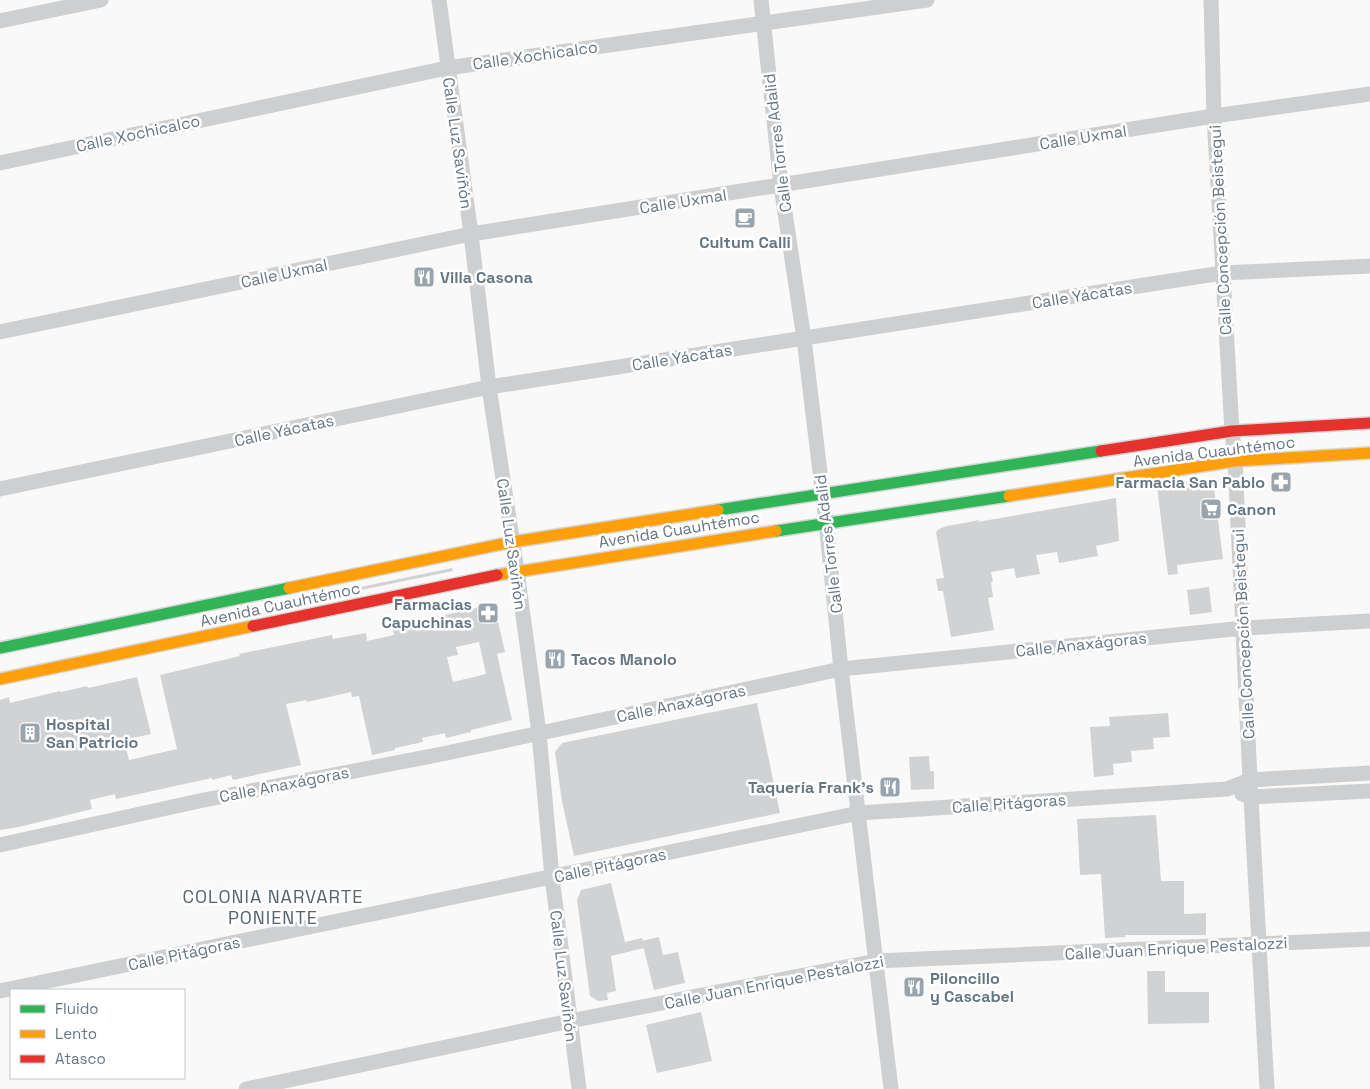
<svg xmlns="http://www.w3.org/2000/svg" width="1370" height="1089" viewBox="0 0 1370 1089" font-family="'Space Grotesk',sans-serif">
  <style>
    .building { fill: #d0d2d3; fill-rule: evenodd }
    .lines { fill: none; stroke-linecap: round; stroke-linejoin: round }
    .fast-casing { stroke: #d5d6d7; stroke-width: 14 }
    .slow-casing { stroke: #d5d6d7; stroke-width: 14 }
    .jam-casing { stroke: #d5d6d7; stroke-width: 14 }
    .street { stroke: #cecfd0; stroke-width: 15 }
    .fast { stroke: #30b455; stroke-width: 11 }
    .slow { stroke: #ff9f0a; stroke-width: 11 }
    .jam { stroke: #e5322d; stroke-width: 11 }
    .labels { text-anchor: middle; stroke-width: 5; stroke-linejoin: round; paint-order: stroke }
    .street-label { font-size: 16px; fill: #657683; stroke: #fff }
    .poi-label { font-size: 16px; font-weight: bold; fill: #657683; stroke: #fff; text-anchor: start }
    .neighbourhood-label { font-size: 18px; letter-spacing: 1px; fill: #57646e; stroke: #fff }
  </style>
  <rect width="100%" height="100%" fill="#f9f9f9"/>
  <g class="building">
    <polygon points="1213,480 1223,559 1177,565 1178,574 1168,575 1157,487"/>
    <polygon points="1116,498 1119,541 1096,546 1098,556 1059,563 1057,552 1036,555 1040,574 1016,578 1014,568 991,572 993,582 991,582 993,597 988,598 994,630 951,637 943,591 938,591 936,579 944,578 936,532 939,529 947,526 980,520 977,522"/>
    <polygon points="452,568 453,571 269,609 269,606"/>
    <polygon points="1209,587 1212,612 1190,615 1187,590"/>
    <path d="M 494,604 L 505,652 L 497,654 L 512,720 L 471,730 L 471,732 L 446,738 L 445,733 L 422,738 L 423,742 L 395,748 L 395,750 L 372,755 L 359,696 L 352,697 L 351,692 L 307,702 L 306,700 L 286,704 L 301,765 L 233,780 L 231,775 L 212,780 L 212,778 L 116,799 L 115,794 L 90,800 L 92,809 L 19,827 L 0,830 L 0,700 L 9,697 L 10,703 L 60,691 L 61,692 L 87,686 L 88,688 L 137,677 L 151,734 L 124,740 L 129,760 L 177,749 L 160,675 L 240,656 L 239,654 L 332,635 L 333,639 L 366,633 L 367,641 L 394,635 L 392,627 ZM 479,642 L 486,674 L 453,682 L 447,657 L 458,655 L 456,647 Z"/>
    <polygon points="757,703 780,813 574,856 562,801 555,752 562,743"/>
    <polygon points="1168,713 1170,737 1153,738 1154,749 1131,751 1132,762 1113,764 1114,775 1094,777 1090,727 1110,726 1109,717"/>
    <polygon points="929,756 930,771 934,771 934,789 911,790 909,757"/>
    <polygon points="1156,815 1161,881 1184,881 1184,914 1206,913 1206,935 1125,935 1125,937 1105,938 1101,874 1080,875 1077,819"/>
    <polygon points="611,883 625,942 642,938 644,948 611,956 616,991 607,993 608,1000 598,1001 590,996 577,900 581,890"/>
    <polygon points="659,937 663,955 678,952 685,983 654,990 642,941"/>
    <polygon points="1147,971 1165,971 1165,992 1209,992 1209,1023 1148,1024"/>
    <polygon points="701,1012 712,1061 657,1073 646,1025"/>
  </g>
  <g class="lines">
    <g class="fast-casing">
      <g id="fast">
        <polyline points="718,510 1101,451"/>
        <polyline points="776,531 1009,496"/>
        <polyline points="0,648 289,588"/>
      </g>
    </g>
    <g class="slow-casing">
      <g id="slow">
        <polyline points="1009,496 1235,461 1370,453"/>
        <polyline points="497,575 776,531"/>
        <polyline points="289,588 512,542 718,510"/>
        <polyline points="0,679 253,626"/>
      </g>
    </g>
    <g class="jam-casing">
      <g id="jam">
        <polyline points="1101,451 1232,431 1370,423"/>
        <polyline points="253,626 497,575"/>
      </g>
    </g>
    <g class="street">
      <polyline points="439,0 471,234 489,387 517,571 539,733 552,877 579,1089"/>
      <polyline points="761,0 781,186 804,339 826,522 841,669 891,1089"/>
      <polyline points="1211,0 1214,116 1232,431 1235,461 1250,780 1267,1089"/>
      <polyline points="0,21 101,0"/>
      <polyline points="0,163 447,68 927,0"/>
      <polyline points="0,332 471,234 1214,116 1370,94"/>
      <polyline points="0,489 489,387 1222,273 1370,266"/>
      <polyline points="1242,794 1251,797 1370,791"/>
      <polyline points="0,845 199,801 442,754 841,669 1244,628 1370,621"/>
      <polyline points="0,991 859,813 1227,789 1250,780 1370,773"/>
      <polyline points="246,1089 570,1021 876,961 1370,939"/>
    </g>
    <use href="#fast" class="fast"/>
    <use href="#slow" class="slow"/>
    <use href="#jam" class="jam"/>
  </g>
  <defs>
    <g id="cafe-square" transform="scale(1.125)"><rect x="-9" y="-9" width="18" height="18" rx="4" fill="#99a4ac" stroke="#fff"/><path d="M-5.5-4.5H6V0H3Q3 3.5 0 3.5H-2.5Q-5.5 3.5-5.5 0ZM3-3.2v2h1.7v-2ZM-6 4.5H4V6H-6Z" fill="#fff"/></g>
    <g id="restaurant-square" transform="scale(1.125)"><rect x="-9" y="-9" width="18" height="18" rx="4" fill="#99a4ac" stroke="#fff"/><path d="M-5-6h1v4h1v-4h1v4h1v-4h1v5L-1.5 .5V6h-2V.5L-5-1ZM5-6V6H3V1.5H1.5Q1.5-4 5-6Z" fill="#fff"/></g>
    <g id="pharmacy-square" transform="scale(1.125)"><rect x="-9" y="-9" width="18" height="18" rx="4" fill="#99a4ac" stroke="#fff"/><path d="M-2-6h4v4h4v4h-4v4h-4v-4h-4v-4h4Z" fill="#fff"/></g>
    <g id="supermarket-square" transform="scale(1.125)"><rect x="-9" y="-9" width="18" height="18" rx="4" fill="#99a4ac" stroke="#fff"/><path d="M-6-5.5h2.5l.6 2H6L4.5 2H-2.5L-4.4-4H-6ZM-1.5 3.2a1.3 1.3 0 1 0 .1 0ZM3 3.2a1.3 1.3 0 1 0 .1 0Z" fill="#fff"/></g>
    <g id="building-square" transform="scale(1.125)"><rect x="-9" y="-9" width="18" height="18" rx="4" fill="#99a4ac" stroke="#fff"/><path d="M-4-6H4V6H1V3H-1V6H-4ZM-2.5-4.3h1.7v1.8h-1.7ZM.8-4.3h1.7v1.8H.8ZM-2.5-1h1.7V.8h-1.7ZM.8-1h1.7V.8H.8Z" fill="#fff"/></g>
  </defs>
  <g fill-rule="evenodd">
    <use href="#cafe-square" x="745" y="218"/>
    <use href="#restaurant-square" x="424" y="277"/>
    <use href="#pharmacy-square" x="1281" y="482"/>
    <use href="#supermarket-square" x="1211" y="509"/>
    <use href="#pharmacy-square" x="488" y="613"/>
    <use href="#restaurant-square" x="555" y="659"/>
    <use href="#building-square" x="30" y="733"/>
    <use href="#restaurant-square" x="890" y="787"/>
    <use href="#restaurant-square" x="914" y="987"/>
  </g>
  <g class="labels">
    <g class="street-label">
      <text transform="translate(535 55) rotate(-8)" y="6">Calle Xochicalco</text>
      <text transform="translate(138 133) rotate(-12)" y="6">Calle Xochicalco</text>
      <text transform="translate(1083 137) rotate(-9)" y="6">Calle Uxmal</text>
      <text transform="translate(458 143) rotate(82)" y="6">Calle Luz Saviñón</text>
      <text transform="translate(777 143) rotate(-97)" y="6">Calle Torres Adalid</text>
      <text transform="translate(683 201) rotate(-9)" y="6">Calle Uxmal</text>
      <text transform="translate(1220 230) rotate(-93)" y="6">Calle Concepción Beistegui</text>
      <text transform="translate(284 273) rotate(-12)" y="6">Calle Uxmal</text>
      <text transform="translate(1082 295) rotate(-9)" y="6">Calle Yácatas</text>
      <text transform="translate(682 357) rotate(-9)" y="6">Calle Yácatas</text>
      <text transform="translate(284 430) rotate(-12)" y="6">Calle Yácatas</text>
      <text transform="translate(1214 451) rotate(-7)" y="6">Avenida Cuauhtémoc</text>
      <text transform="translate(679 529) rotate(-9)" y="6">Avenida Cuauhtémoc</text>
      <text transform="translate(512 544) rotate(82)" y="6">Calle Luz Saviñón</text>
      <text transform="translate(828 544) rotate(-97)" y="6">Calle Torres Adalid</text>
      <text transform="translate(280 604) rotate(-12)" y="6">Avenida Cuauhtémoc</text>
      <text transform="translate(1243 634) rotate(-93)" y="6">Calle Concepción Beistegui</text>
      <text transform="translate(1081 644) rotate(-6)" y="6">Calle Anaxágoras</text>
      <text transform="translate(681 703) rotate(-12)" y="6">Calle Anaxágoras</text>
      <text transform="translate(284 784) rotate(-11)" y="6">Calle Anaxágoras</text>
      <text transform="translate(1009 803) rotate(-4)" y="6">Calle Pitágoras</text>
      <text transform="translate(610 865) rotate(-12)" y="6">Calle Pitágoras</text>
      <text transform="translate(1176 948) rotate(-3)" y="6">Calle Juan Enrique Pestalozzi</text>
      <text transform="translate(184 953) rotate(-12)" y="6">Calle Pitágoras</text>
      <text transform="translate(564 976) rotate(83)" y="6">Calle Luz Saviñón</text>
      <text transform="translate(774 982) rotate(-11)" y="6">Calle Juan Enrique Pestalozzi</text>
    </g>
    <g class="poi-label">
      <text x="745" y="248" text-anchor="middle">Cultum Calli</text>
      <text x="440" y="283">Villa Casona</text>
      <text x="1265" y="488" text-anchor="end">Farmacia San Pablo</text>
      <text x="1227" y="515">Canon</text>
      <text x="472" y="610" text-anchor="end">Farmacias<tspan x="472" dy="18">Capuchinas</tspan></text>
      <text x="571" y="665">Tacos Manolo</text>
      <text x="46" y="730">Hospital<tspan x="46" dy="18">San Patricio</tspan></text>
      <text x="874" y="793" text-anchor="end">Taquería Frank's</text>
      <text x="930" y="984">Piloncillo<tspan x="930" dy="18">y Cascabel</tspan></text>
    </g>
    <g class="neighbourhood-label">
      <text x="273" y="903">COLONIA NARVARTE<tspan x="273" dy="21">PONIENTE</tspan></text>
    </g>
  </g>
  <rect x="10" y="989" width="175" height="90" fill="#ffffff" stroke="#c1c8cd"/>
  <rect x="20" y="1005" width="25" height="8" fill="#30b455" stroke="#c1c8cd"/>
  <text x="55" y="1014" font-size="15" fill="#657683">Fluido</text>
  <rect x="20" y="1030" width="25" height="8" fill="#ff9f0a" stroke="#c1c8cd"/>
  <text x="55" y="1039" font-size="15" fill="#657683">Lento</text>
  <rect x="20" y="1055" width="25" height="8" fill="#e5322d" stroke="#c1c8cd"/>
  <text x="55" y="1064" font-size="15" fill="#657683">Atasco</text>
</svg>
